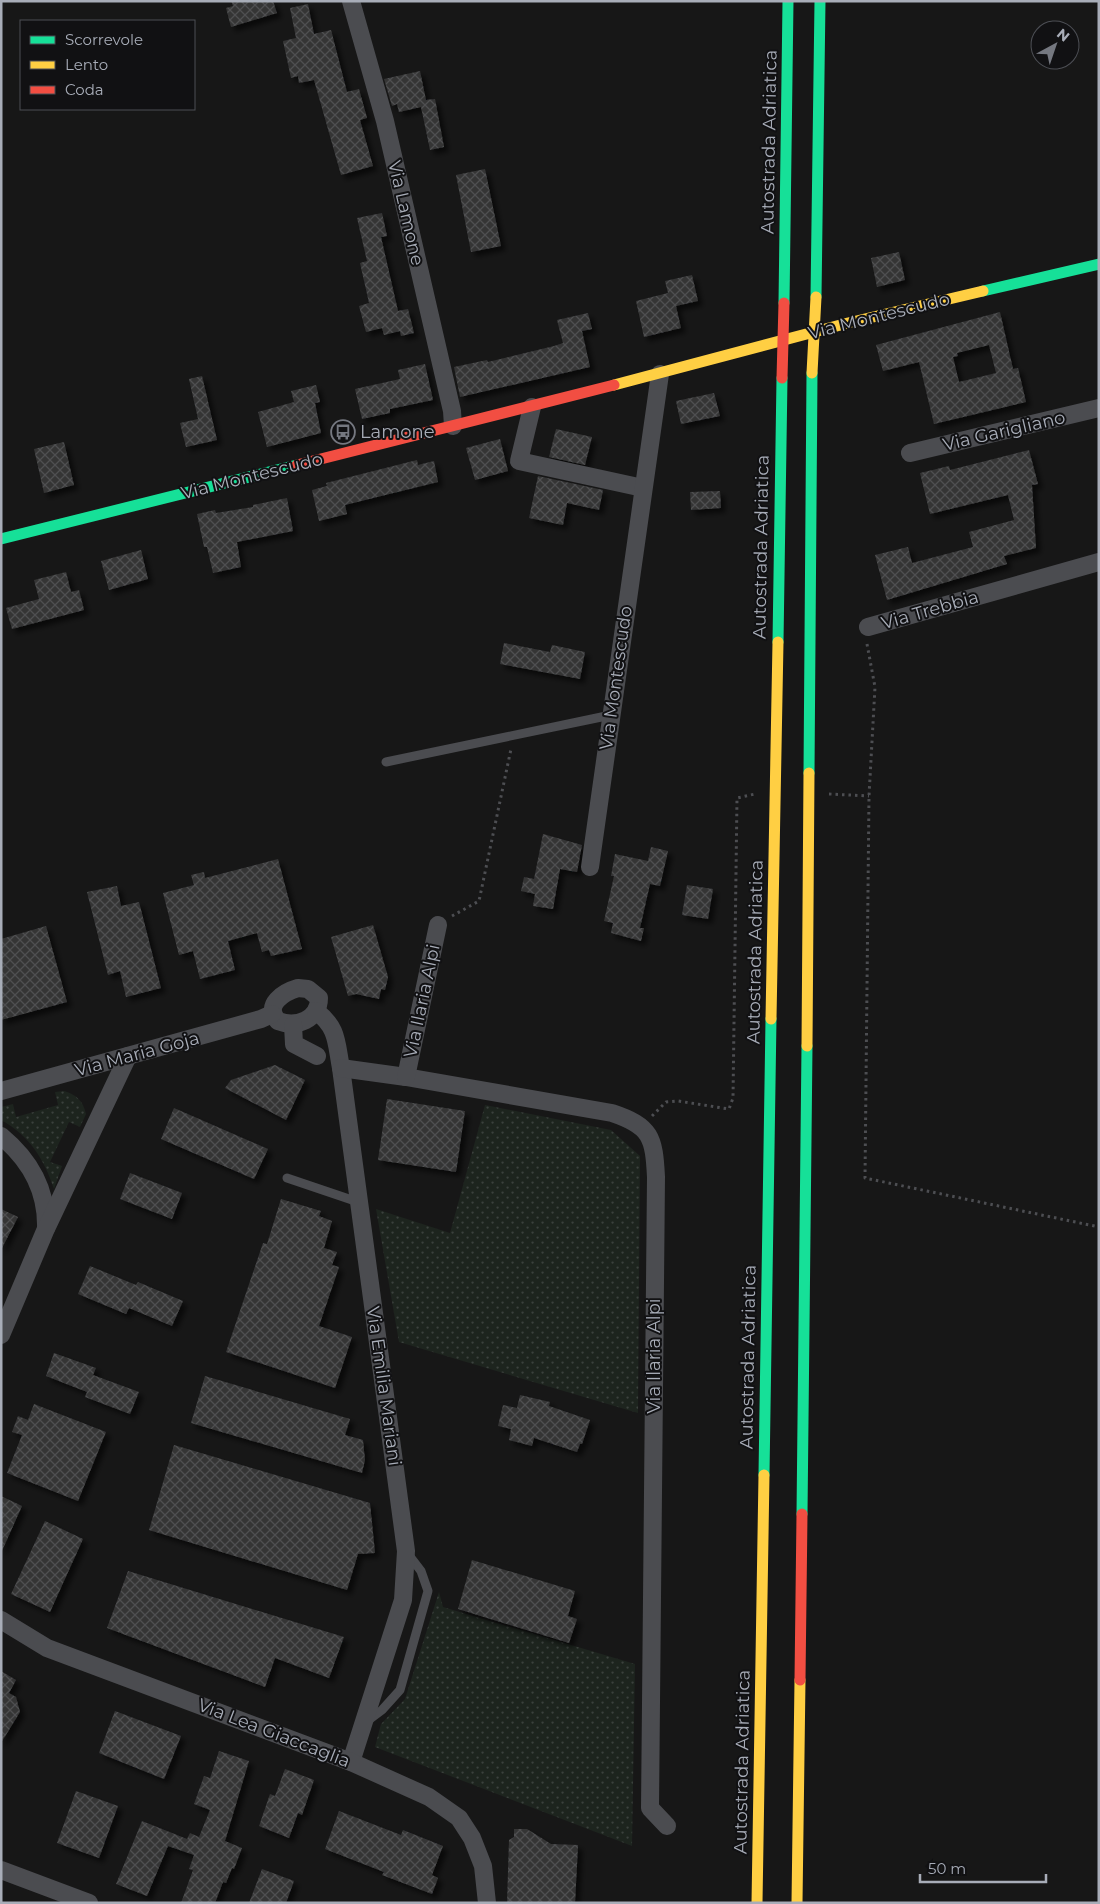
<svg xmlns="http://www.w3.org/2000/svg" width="1100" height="1904" viewBox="0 0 1100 1904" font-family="Montserrat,sans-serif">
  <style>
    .grass { fill: url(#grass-dots) }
    .building { fill: url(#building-cross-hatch); fill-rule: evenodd; filter: url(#shadow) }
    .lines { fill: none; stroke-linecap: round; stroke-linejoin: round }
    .path { stroke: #4d4e52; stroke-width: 3; stroke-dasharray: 2.5 4; stroke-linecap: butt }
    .lane { stroke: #4b4c50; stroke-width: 9 }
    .street { stroke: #4b4c50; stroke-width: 18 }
    .fast { stroke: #16e098; stroke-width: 11 }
    .slow { stroke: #ffcf43; stroke-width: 11 }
    .jam { stroke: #f24e42; stroke-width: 11 }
    .slow-bridge { stroke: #ffcf43; stroke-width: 11 }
    .jam-bridge { stroke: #f24e42; stroke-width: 11 }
    .labels { text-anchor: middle; stroke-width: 4; stroke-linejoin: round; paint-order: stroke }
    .street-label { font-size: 18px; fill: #a8adb8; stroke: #111113 }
    .poi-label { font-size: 18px; fill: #a8adb8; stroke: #111113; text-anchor: start }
  </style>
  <defs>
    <pattern id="grass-dots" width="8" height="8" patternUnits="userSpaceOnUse" patternTransform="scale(1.25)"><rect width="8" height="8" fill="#1d241e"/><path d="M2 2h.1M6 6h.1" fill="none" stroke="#3b413d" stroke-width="1.8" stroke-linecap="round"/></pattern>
    <pattern id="building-cross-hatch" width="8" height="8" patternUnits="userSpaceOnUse" patternTransform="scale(1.25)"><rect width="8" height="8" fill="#353536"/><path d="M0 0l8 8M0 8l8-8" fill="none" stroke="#4f5051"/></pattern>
    <filter id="shadow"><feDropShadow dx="4.5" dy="4.5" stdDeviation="2.5" flood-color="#0009"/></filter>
  </defs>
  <rect width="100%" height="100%" fill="#171717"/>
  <g class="grass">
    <path d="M 64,1091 C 77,1095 83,1101 86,1114 L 80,1127 L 69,1122 L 50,1162 L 62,1166 L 54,1189 C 44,1159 30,1136 1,1120 L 1,1107 L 13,1104 L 16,1117 L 58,1105 L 55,1092 Z"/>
    <polygon points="485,1105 611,1130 640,1156 638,1413 399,1342 376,1209 450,1233"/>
    <polygon points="439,1592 443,1607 635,1664 632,1846 375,1747 381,1724 405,1699"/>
  </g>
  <g class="building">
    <polygon points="231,1 273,1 277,13 231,27 226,8 233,6"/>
    <polygon points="308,4 314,34 331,30 347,92 359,89 367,118 360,120 373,166 341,175 314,80 299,83 298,76 291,78 283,41 296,38 290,8"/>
    <polygon points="420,71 426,100 435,99 444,147 430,150 421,107 399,112 397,104 392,106 384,79"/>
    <polygon points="485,169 501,246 471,252 456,175"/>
    <polygon points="382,213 387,236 381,237 398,311 408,309 414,333 401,336 400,331 384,335 382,328 366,332 359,306 369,303 360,263 367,261 357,218"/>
    <polygon points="899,252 905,280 877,287 871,258"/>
    <polygon points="692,275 698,301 676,306 681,328 644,337 636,301 668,293 665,281"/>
    <path d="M 1000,312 L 1013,369 L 1018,368 L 1026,402 L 934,424 L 919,362 L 883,371 L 876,345 ZM 989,345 L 996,373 L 959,382 L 953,357 L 958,356 L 957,353 Z"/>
    <polygon points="588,313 592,329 582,331 590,367 460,397 454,367 487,360 488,362 554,346 563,343 557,320"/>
    <polygon points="425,364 433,400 390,409 390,413 362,419 355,389 400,379 398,370"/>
    <polygon points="202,376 217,440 186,447 180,423 198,419 189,379"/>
    <polygon points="316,385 320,402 315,403 321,433 267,447 258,412 294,402 291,391"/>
    <polygon points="714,393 720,416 681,424 676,401"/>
    <polygon points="556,429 592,437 585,465 549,457"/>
    <polygon points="500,439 508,471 475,480 466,448"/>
    <polygon points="64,442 74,485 44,493 34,449"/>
    <polygon points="1029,450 1038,484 1032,485 1036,548 1004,556 1007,564 887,600 875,555 908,547 912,563 973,547 969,532 1014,520 1008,495 930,514 920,473 949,466 950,470"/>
    <polygon points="417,460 418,465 434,461 438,482 345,505 347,514 319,521 312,490 327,486 326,483"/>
    <polygon points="538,476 603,490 599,510 567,503 563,525 529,518"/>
    <polygon points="720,491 721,508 691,510 690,492"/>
    <polygon points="287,498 293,531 237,542 241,567 213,573 207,547 204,547 197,514 215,510 216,513 253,507 253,505"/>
    <polygon points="141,550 148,579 109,590 101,561"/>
    <polygon points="66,572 71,592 79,590 84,610 12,629 6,608 39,599 34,580"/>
    <polygon points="504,643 550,652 552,645 585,652 580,679 500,664"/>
    <polygon points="543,834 582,845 577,872 560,869 553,909 533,906 535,894 521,891 524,877 534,879"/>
    <polygon points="651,847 668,851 660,886 650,884 640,928 644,928 641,941 611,933 613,923 604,921 614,876 611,876 615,854 648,861"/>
    <polygon points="278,859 302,949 271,956 269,950 262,952 257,933 228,941 235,970 200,979 193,951 179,955 163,893 194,885 191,875 204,872 205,878"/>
    <polygon points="687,885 713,889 708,919 682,915"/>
    <polygon points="117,886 121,906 139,902 161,988 126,997 120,971 108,975 87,892"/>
    <polygon points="373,925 388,977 385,990 381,989 379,999 356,994 348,996 331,937"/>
    <polygon points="46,926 67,1002 1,1020 1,939"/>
    <polygon points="275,1065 305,1080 286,1120 225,1088 231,1080"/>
    <polygon points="387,1099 465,1111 456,1172 378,1160"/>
    <polygon points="174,1108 268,1149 254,1179 161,1139"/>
    <polygon points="130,1173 182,1193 172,1219 120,1199"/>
    <polygon points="281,1199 321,1211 319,1216 332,1221 324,1248 337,1252 332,1265 339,1267 319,1326 352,1337 335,1388 226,1352 263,1243 267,1244"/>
    <polygon points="1,1209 18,1217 1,1250"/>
    <polygon points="90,1266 136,1285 138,1282 183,1301 172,1326 129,1308 126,1314 78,1294"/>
    <polygon points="54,1353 96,1368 93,1375 139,1392 130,1414 85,1397 87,1392 46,1376"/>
    <polygon points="205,1376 350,1419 345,1435 363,1440 365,1460 362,1473 191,1423"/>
    <polygon points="520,1395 550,1402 549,1406 590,1420 582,1444 580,1444 577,1452 534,1438 532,1446 509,1440 511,1429 498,1426 503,1405 517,1408"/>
    <polygon points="34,1404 106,1432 78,1501 7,1473 22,1435 12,1432 18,1416 28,1420"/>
    <polygon points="174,1445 370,1503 375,1553 358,1554 347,1590 149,1530"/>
    <polygon points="1,1496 22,1506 1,1553"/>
    <polygon points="45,1521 83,1539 50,1612 11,1594"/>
    <polygon points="472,1560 575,1591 568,1616 577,1619 569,1643 458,1609"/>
    <polygon points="128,1571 344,1637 329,1678 275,1658 265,1687 107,1628"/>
    <polygon points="1,1671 16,1680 9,1693 16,1697 20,1712 1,1743"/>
    <polygon points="115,1711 181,1736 164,1779 99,1753"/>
    <polygon points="219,1751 249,1761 225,1841 242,1848 234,1869 232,1868 226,1883 223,1882 215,1903 181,1903 193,1870 189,1869 194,1855 168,1846 147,1896 116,1884 142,1821 187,1839 190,1833 199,1837 210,1810 194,1804 204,1776 210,1778"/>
    <polygon points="285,1769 314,1780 302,1815 298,1813 289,1838 259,1826 270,1794 275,1796"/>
    <polygon points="76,1791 118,1806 99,1858 57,1843"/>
    <polygon points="339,1811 401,1835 403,1830 443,1846 432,1875 438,1878 432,1894 382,1875 384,1872 325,1849"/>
    <polygon points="514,1829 527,1829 551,1844 578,1845 575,1903 507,1903 509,1840 514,1837"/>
    <polygon points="262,1869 294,1881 286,1903 249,1903"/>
  </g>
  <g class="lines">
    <g class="path">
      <polyline points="867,644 875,687 869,796 865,1178 1099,1227"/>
      <polyline points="829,794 869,796"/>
      <polyline points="452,916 479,901 511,749"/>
      <polyline points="652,1116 666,1102 678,1101 729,1109 733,1098 737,798 755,794"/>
    </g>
    <g class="lane">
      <polyline points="386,762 611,715"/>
      <polyline points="287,1178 358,1202"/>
      <polyline points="366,1722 382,1710 400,1690 428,1591 421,1571 408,1554"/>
    </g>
    <g class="street">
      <polyline points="351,1 385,121 452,411 453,426"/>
      <polyline points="532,407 519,461 643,488"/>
      <polyline points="910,453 1099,408"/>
      <polyline points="868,627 1099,562"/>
      <polyline points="590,867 660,374"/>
      <path d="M 298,988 L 308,989 L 319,998 C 319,1020 296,1028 278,1021 C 263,1005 284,992 298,988 Z"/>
      <path d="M 316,1011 C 338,1028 336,1042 341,1068 L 406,1551 L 403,1600 L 351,1762"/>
      <polyline points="293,1025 294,1044 317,1056"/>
      <path d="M 341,1068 L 406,1077 L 612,1113 C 651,1126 654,1137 656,1177 L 650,1808 L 667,1826"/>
      <polyline points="406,1077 438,925"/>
      <polyline points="1,1091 261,1019 272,1014"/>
      <path d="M 1,1136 C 30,1160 47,1190 46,1228"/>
      <polyline points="1,1335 45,1231 128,1056"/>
      <polyline points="1,1620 47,1648 351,1762 429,1797 459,1818 472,1838 483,1866 487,1903"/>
      <polyline points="1,1870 89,1903"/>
    </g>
    <g class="fast">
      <polyline points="983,291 1099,264"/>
      <polyline points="816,297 820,1"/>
      <polyline points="784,303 788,1"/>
      <polyline points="1,539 297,465"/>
      <polyline points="778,642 782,378"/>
      <polyline points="809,773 812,373"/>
      <polyline points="764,1475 771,1019"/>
      <polyline points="802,1514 807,1046"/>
    </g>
    <g class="slow">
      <polyline points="614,385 848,323 983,291"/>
      <polyline points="771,1019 778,642"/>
      <polyline points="807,1046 809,773"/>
      <polyline points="757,1903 764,1475"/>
      <polyline points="797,1903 800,1680"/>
    </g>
    <g class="jam">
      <polyline points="297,465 614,385"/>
      <polyline points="800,1680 802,1514"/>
    </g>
    <polyline class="slow-bridge" points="812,373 816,297"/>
    <polyline class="jam-bridge" points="782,378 784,303"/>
  </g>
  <defs>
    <g id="bus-ring" transform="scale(1.25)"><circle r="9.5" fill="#111113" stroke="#757880" stroke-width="1.5"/><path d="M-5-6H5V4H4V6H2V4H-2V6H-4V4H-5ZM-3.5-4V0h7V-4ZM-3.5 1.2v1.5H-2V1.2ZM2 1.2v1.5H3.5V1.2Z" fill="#757880"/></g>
  </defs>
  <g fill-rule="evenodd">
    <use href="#bus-ring" x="343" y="432"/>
  </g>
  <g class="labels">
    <g class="street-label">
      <text transform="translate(769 142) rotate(-89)" y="6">Autostrada Adriatica</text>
      <text transform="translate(406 213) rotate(77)" y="6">Via Lamone</text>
      <text transform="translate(879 316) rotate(-14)" y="6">Via Montescudo</text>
      <text transform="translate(1004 431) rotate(-13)" y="6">Via Garigliano</text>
      <text transform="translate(252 476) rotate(-14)" y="6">Via Montescudo</text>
      <text transform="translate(761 547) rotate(-89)" y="6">Autostrada Adriatica</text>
      <text transform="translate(930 610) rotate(-16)" y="6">Via Trebbia</text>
      <text transform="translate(616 678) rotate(-82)" y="6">Via Montescudo</text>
      <text transform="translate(755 952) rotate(-89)" y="6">Autostrada Adriatica</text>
      <text transform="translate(422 1001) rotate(-78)" y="6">Via Ilaria Alpi</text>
      <text transform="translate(137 1054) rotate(-15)" y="6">Via Maria Goja</text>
      <text transform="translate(654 1356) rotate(-90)" y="6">Via Ilaria Alpi</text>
      <text transform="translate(748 1357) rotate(-89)" y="6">Autostrada Adriatica</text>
      <text transform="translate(384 1386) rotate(82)" y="6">Via Emilia Mariani</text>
      <text transform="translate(274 1733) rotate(21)" y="6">Via Lea Giaccaglia</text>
      <text transform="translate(742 1762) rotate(-89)" y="6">Autostrada Adriatica</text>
    </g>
    <g class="poi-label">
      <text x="360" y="438">Lamone</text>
    </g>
  </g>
  <rect width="1100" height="1904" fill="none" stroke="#a8adb8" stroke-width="5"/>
  <rect x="20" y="20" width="175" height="90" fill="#111113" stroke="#4d4f55"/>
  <rect x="30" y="36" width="25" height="8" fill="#16e098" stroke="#4d4f55"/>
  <text x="65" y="45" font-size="15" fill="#a8adb8">Scorrevole</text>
  <rect x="30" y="61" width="25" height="8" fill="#ffcf43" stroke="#4d4f55"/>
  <text x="65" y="70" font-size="15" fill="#a8adb8">Lento</text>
  <rect x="30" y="86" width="25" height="8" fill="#f24e42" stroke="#4d4f55"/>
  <text x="65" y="95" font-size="15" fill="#a8adb8">Coda</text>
  <g transform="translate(1055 45) rotate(40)"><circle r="24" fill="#111113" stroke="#4d4f55"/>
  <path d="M0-4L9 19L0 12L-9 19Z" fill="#757880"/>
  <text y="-8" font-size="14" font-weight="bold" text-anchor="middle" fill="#a8adb8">N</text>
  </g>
  <path d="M920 1874v8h126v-8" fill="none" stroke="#a8adb8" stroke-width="2.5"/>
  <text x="928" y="1874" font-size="15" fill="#a8adb8" stroke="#111113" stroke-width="4" paint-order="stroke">50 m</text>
</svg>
